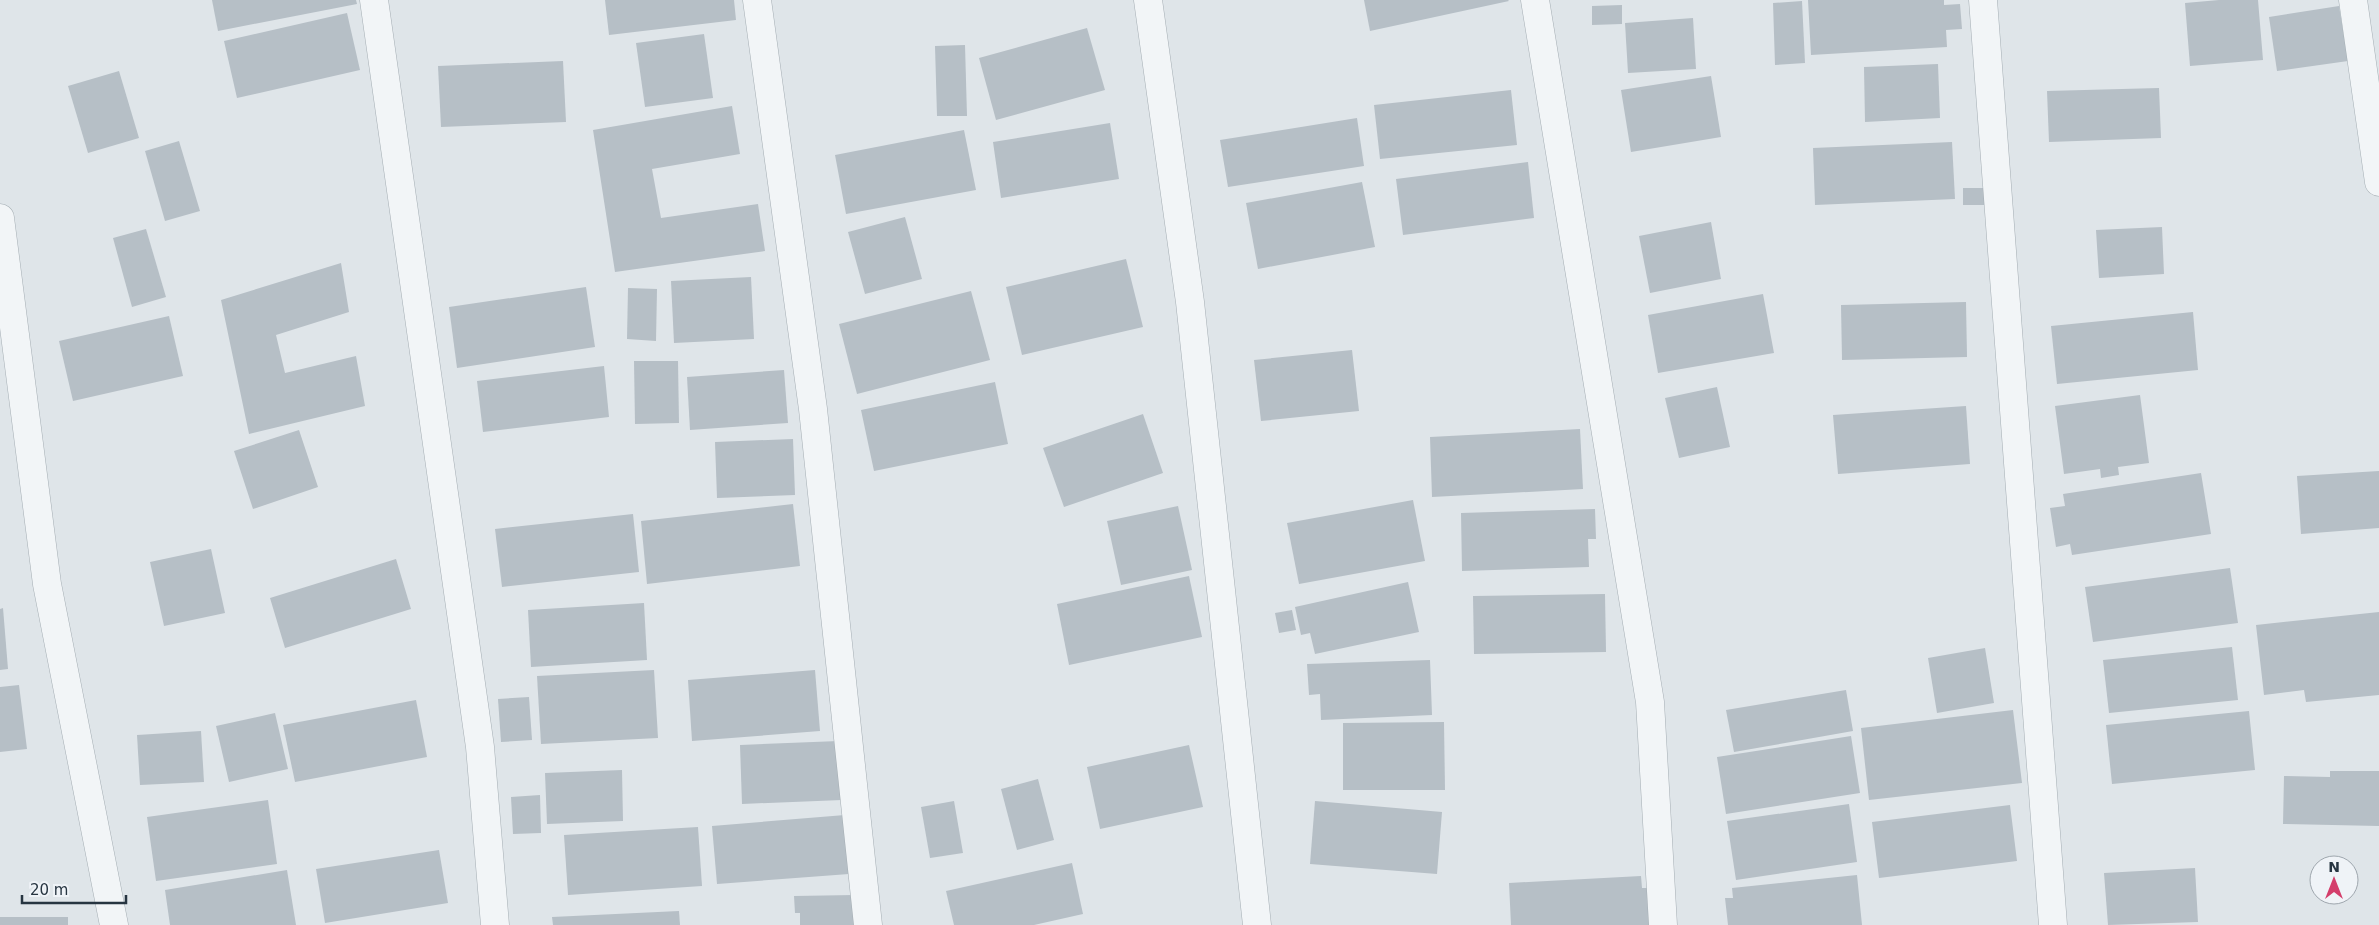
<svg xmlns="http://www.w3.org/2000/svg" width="2379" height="925" viewBox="0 0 2379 925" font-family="'DejaVu Sans',sans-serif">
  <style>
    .building { fill: #b6bfc6 }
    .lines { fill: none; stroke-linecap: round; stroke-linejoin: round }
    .street-casing { stroke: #a4adb3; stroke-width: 29 }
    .street { stroke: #f2f5f7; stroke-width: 28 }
  </style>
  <rect width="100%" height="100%" fill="#dfe5e9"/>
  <g class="building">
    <polygon points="212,0 356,0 357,4 218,31"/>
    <polygon points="605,0 734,0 736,20 609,35"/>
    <polygon points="1364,0 1508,0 1509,1 1370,31"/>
    <polygon points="1808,0 1944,0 1944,5 1960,4 1962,29 1946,30 1947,47 1811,55"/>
    <polygon points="2219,0 2258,0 2263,60 2190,66 2185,3"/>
    <polygon points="1802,1 1805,63 1775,65 1773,3"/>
    <polygon points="1622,5 1622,24 1592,25 1592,6"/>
    <polygon points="2339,6 2348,61 2277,71 2269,17"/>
    <polygon points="347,13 360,70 237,98 224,41"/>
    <polygon points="1693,18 1696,69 1628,73 1625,23"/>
    <polygon points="1087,28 1105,90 996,120 979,58"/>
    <polygon points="704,34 713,98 645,107 636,43"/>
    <polygon points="965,45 967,116 937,116 935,46"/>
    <polygon points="563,61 566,122 441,127 438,66"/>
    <polygon points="1938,64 1940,118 1865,122 1864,67"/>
    <polygon points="119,71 139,138 88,153 68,86"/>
    <polygon points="1711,76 1721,137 1631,152 1621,90"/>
    <polygon points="2159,88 2161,138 2049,142 2047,91"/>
    <polygon points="1511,90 1517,145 1380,159 1374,105"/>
    <polygon points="732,106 740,154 652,169 661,218 758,204 765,251 615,272 593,130"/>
    <polygon points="1357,118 1364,166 1228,187 1220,140"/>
    <polygon points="1110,123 1119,179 1001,198 993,142"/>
    <polygon points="964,130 976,190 846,214 835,155"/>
    <polygon points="179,141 200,211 165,221 145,151"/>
    <polygon points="1952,142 1955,199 1815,205 1813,148"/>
    <polygon points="1528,162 1534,218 1403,235 1396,179"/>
    <polygon points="1362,182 1375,247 1258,269 1246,203"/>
    <rect x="1963" y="188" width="29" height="17"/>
    <polygon points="905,217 922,279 865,294 848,232"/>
    <polygon points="1711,222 1721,279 1650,293 1639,236"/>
    <polygon points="2162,227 2164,274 2099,278 2096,230"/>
    <polygon points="146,229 166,297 132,307 113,238"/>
    <polygon points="1126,259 1143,327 1022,355 1006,287"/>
    <polygon points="341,263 349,312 276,335 285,373 356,356 365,406 249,434 221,300"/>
    <polygon points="751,277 754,339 674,343 671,281"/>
    <polygon points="586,287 595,347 457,368 449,307"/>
    <polygon points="628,288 657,289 656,341 627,339"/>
    <polygon points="971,291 990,360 857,394 839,324"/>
    <polygon points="1763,294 1774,353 1658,373 1648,315"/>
    <polygon points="1966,302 1967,357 1842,360 1841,305"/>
    <polygon points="2193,312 2198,370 2057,384 2051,326"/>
    <polygon points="169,316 183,376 73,401 59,341"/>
    <polygon points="1352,350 1359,411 1261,421 1254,360"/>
    <polygon points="634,361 678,361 679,423 635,424"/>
    <polygon points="604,366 609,417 483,432 477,381"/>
    <polygon points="784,370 788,423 690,430 687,377"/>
    <polygon points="995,382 1008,444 874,471 861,410"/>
    <polygon points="1717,387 1730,447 1679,458 1665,398"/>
    <polygon points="2140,395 2149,463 2118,467 2119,475 2101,478 2100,469 2064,474 2055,406"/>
    <polygon points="1966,406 1970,464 1838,474 1833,415"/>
    <polygon points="1143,414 1163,473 1064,507 1043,448"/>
    <polygon points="1580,429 1583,489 1432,497 1430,437"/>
    <polygon points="299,430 318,487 253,509 234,451"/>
    <polygon points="793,439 795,495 717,498 715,442"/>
    <polygon points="2379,471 2379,528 2301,534 2297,476"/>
    <polygon points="2201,473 2211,534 2072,555 2070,544 2056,547 2050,508 2065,506 2063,494"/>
    <polygon points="1413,500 1425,561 1299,584 1287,523"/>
    <polygon points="793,504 800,566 647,584 641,521"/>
    <polygon points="1178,506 1192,570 1121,585 1107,521"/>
    <polygon points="1595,509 1596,539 1588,539 1589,567 1462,571 1461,513"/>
    <polygon points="633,514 639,572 502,587 495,529"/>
    <polygon points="211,549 225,613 164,626 150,562"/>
    <polygon points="396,559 411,609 285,648 270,598"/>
    <polygon points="2230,568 2238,623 2093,642 2085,587"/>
    <polygon points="1189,576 1202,637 1069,665 1057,604"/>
    <polygon points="1408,582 1419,632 1315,654 1310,633 1301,635 1295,607"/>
    <polygon points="1605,594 1606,652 1474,654 1473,596"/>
    <polygon points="644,603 647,660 531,667 528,610"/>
    <polygon points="3,608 8,669 0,670 0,609"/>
    <polygon points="1292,610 1296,630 1279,633 1275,613"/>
    <polygon points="2379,612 2379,695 2306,702 2304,690 2264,695 2256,625"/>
    <polygon points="2232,647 2238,700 2109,713 2103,660"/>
    <polygon points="1985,648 1994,703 1937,713 1928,658"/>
    <polygon points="1430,660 1432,715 1321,720 1320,694 1309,695 1307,664"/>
    <polygon points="654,670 658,738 541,744 537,676"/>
    <polygon points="815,670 820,731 692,741 688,680"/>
    <polygon points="19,685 27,749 0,752 0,687"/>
    <polygon points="1846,690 1853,731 1734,752 1726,710"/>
    <polygon points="529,697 532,740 501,742 498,699"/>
    <polygon points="416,700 427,757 295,782 283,725"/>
    <polygon points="2013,710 2022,783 1869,800 1861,728"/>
    <polygon points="2249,711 2255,770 2112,784 2106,725"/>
    <polygon points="275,713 288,769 229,782 216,726"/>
    <polygon points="1444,722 1445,790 1343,790 1343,723"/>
    <polygon points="201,731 204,782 140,785 137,735"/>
    <polygon points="1851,736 1860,793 1726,814 1717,757"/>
    <polygon points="839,741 842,800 742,804 740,745"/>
    <polygon points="1189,745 1203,807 1100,829 1087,767"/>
    <polygon points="622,770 623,821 547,824 545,773"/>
    <polygon points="2330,771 2379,771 2379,826 2283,824 2284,776 2330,777"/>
    <polygon points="1038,779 1054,840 1017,850 1001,789"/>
    <polygon points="540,795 541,833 513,834 511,797"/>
    <polygon points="268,800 277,864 156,881 147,817"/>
    <polygon points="954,801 963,853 930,858 921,807"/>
    <polygon points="1315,801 1442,812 1437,874 1310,864"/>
    <polygon points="1849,804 1857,862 1736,880 1727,821"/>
    <polygon points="2010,805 2017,861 1879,878 1872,822"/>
    <polygon points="845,815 849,874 717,884 712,826"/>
    <polygon points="698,827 702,886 568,895 564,835"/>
    <polygon points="439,850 448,903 325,923 316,869"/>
    <polygon points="1072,863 1083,914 1034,925 954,925 946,891"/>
    <polygon points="2195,868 2198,922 2108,925 2104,873"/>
    <polygon points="287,870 296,925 170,925 165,890"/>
    <polygon points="1857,875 1862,925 1728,925 1725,898 1733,898 1732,888"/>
    <polygon points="1641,876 1642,888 1654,888 1655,925 1511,925 1509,883"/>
    <polygon points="854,895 854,925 800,925 800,913 795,913 794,896"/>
    <polygon points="679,911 680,925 553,925 552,917"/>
    <rect x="0" y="917" width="68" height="8"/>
  </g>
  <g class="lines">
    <g class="street-casing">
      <g id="street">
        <polyline points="374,0 480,747 495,925"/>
        <polyline points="757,0 813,409 868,925"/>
        <polyline points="1148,0 1190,302 1257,925"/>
        <polyline points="1535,0 1650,702 1663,925"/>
        <polyline points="1983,0 2053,925"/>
        <polyline points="2353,0 2379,182"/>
        <polyline points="0,218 47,584 114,925"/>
      </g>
    </g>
    <use href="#street" class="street"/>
  </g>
  <g transform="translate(2334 880)"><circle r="24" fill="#eff3f7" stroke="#9fa7ae"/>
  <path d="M0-4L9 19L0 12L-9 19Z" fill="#d43e6b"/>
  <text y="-8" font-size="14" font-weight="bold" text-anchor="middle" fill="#273541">N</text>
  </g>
  <path d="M22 895v8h104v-8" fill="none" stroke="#273541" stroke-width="2.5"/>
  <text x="30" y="895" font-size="15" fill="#273541" stroke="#eff3f7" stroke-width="4" paint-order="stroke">20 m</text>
</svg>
